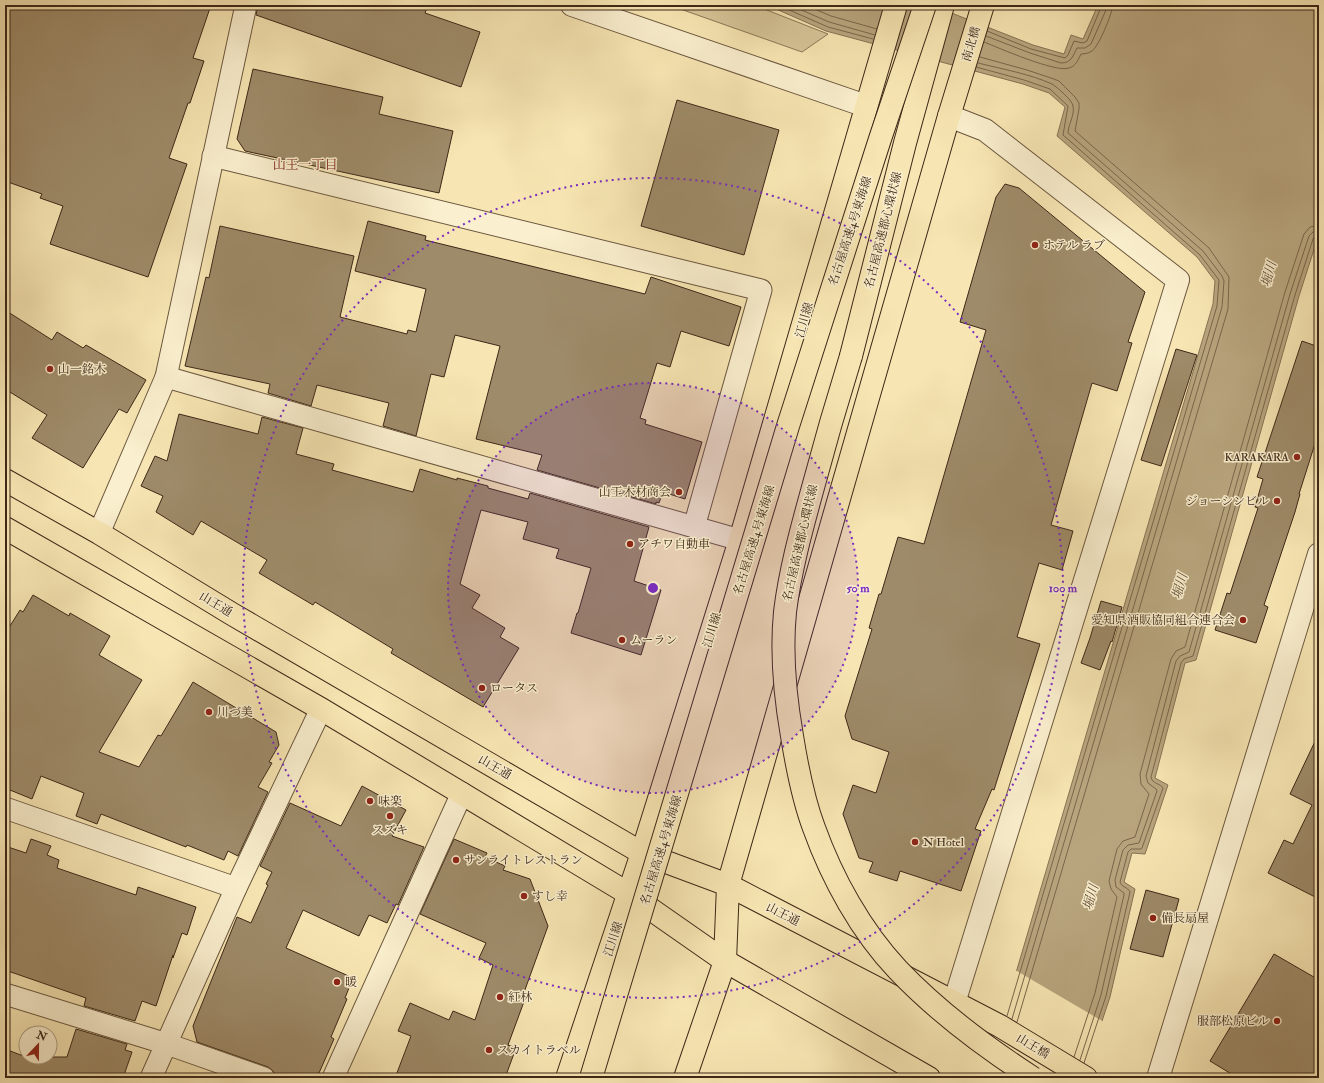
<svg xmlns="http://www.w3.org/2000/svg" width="1324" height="1083" viewBox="0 0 1324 1083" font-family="'IM FELL Double Pica','Noto Serif JP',serif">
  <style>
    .green { fill: #d7c699; stroke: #8a7758 }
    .water { fill: #b8a57e; stroke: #877355 }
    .pier { fill: #f7e6b3 }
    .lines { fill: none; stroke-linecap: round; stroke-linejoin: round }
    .shore { stroke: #7a664b; stroke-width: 1 }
    .building { fill: #9e8b69; stroke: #3d2818 }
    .minor-casing { stroke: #6c583f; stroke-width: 23 }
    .tertiary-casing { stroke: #6c583f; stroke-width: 24 }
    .primary-casing { stroke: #3d2818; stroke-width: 24 }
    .motorway-casing { stroke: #3d2818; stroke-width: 24 }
    .minor { stroke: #faefce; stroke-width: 21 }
    .tertiary { stroke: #faefce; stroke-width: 22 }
    .primary { stroke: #f7e6b3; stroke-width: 22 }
    .motorway { stroke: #f7e6b3; stroke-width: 22 }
    .motorway-bridge-casing { stroke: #3d2818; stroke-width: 24; stroke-linecap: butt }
    .motorway-bridge { stroke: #f7e6b3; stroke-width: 22 }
    .ring { fill: none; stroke: #7b2cbf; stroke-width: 2; stroke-dasharray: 2 4 }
    .poi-dot { fill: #8f2418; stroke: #faefce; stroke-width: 1.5 }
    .labels { text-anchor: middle; stroke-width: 3; stroke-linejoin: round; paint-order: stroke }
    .street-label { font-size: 12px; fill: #3d2818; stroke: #faefce }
    .poi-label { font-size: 12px; fill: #3d2818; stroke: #faefce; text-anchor: start }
    .neighbourhood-label { font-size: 13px; fill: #7a1f14; stroke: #faefce }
    .water-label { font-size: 13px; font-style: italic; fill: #624e37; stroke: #faefce }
    .centre { fill: #7b2cbf; stroke: #faefce; stroke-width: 2 }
    .ring-label { font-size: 12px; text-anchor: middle; font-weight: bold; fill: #7b2cbf; stroke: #faefce; stroke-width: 3; stroke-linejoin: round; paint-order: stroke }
  </style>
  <rect width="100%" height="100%" fill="#f7e6b3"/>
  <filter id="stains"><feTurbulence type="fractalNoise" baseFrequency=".005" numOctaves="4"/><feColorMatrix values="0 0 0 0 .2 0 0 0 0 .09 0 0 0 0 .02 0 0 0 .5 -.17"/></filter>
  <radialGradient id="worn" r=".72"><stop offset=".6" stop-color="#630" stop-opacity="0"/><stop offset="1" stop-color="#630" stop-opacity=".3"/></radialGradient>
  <polygon class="green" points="669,5 754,5 828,34 802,52"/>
  <polygon class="water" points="767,5 931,5 1033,45 1064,54 1071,35 1083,39 1098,5 1319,5 1319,234 1299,296 1196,660 1185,663 1155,778 1168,785 1145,854 1132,853 1124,882 1135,889 1110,997 1083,1078 985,1078 1213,304 1215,281 1197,257 1057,136 1065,107 1049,93 1023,84 826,31"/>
  <polygon class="pier" points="1015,970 1104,1022 1085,1078 983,1078"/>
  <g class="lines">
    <g class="shore">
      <polyline points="778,5 828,27 873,39"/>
      <polyline points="790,5 829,22 875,35"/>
      <polyline points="805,5 831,16 877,29"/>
      <polyline points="987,31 1031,49 1065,58 1068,55 1074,41 1083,43 1087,41 1102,5"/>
      <path d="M 986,36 L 1030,53 L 1061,63 C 1072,63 1073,55 1077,48 L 1085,48 L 1091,44 L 1106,10 L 1107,5"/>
      <path d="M 984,42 C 999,48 1056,73 1069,68 C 1076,66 1078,60 1081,54 C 1085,54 1089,53 1092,51 C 1099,46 1112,14 1113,5"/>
      <polyline points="980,57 1027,70 1054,79 1059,81 1075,97 1079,103 1079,109 1075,131 1209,248 1229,277 1228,309 1017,1022"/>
      <path d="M 978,63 C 1002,69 1030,74 1052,84 C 1057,87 1073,101 1073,106 C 1075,115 1068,125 1068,133 L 1203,251 L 1222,276 L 1224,281 L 1222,307 L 1012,1019"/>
      <polyline points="976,67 1024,80 1050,89 1068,106 1063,135 1200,255 1219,280 1217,306 1007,1016"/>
      <polyline points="1074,1057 1095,993 1117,897 1111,889 1109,881 1117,849 1123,841 1135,837 1149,794 1141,784 1140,774 1171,659 1176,651 1185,647 1285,292 1304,234 1310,227 1319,225"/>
      <polyline points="1080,1060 1101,995 1124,895 1124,893 1116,887 1115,880 1123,850 1128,845 1139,843 1157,791 1156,789 1148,783 1146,776 1176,661 1180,656 1189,652 1290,294 1309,236 1313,232 1319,231"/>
      <path d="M 1084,1063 L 1106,996 L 1130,892 C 1128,887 1121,887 1120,882 L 1128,852 L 1131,849 L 1141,849 L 1142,848 L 1163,788 C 1160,783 1152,784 1151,777 L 1181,663 L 1184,659 L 1193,656 L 1295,295 L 1313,239 L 1315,236 L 1319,236"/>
    </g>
  </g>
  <g class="building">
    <polygon points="5,5 211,5 193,58 204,61 190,103 188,103 169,158 187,164 148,277 50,244 63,206 40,198 42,194 5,181"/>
    <polygon points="258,5 428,5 425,13 480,32 461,87 256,15"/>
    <polygon points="253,69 383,97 379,114 453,131 439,193 245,151 237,139"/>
    <polygon points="677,100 779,130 744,255 641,226"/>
    <polygon points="1005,184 1019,188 1145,292 1128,342 1132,343 1117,391 1092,383 1051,525 1073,531 1062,570 1039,563 1017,637 1040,644 994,790 992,789 975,829 981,831 961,891 900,871 897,881 869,872 873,862 859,858 843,814 853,785 876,793 889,752 852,739 845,716 872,629 869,628 879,594 881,594 898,537 924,544 986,330 960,322 996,197"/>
    <polygon points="368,221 426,236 425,240 645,294 651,277 741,307 729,346 681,331 670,367 657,363 640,418 646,420 645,424 702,442 685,499 663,492 659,503 656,502 656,504 537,470 542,455 476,439 500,346 455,335 444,377 431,374 416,436 383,426 389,403 317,385 311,406 268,393 270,384 185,366 206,277 209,278 220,226 354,256 340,317 407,334 408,330 416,332 426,289 355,271"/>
    <polygon points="5,310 52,340 57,332 83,348 86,345 146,380 127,413 119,409 83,468 32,438 47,415 5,389"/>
    <polygon points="1302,341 1319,347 1319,431 1299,494 1300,494 1295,512 1264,605 1268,607 1256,643 1215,630 1227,593 1230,594 1258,508 1255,507 1263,479 1257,477"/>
    <polygon points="1176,349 1197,355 1161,466 1141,460"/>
    <polygon points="179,414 258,434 262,417 303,428 296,454 334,464 332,470 413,492 420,469 457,480 457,478 488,486 488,488 528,499 530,493 649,527 634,581 661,590 641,655 571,633 577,613 578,613 591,568 556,558 559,549 523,539 528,522 481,510 460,584 480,595 472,608 505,628 500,637 519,648 483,707 391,653 393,649 315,602 313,605 259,573 267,560 201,521 193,535 156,512 163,496 141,486 155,456 167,461"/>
    <polygon points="33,595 69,616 70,613 110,636 99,655 142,680 99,752 139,767 158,735 161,736 193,682 276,732 279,745 269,762 272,763 258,787 268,792 238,856 228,851 224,860 187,845 186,847 101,814 97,824 76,816 84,793 41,776 32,799 5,788 5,634 20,610 23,612"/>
    <polygon points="1101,601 1122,607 1112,642 1111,641 1100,670 1081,663 1090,638"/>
    <polygon points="1319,733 1319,899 1268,873 1284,840 1293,844 1312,805 1290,794"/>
    <polygon points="362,786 406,810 392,836 424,847 398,905 396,904 387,923 369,915 359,936 303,910 286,948 353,978 345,998 347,999 331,1037 334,1039 319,1073 306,1078 276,1078 273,1071 268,1067 197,1042 193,1026 237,917 251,923 268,885 266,884 272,872 260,866 290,803 341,826"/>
    <polygon points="31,839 51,846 47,855 59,860 57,868 136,895 138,887 196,907 187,935 182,933 173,958 173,955 156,1006 142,1001 135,1021 84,1006 86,998 5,970 5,846 26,853"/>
    <polygon points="454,839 487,853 485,857 505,866 503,870 530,879 548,926 522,998 525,999 508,1045 516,1048 505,1078 395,1078 411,1036 398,1031 410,1003 449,1020 453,1011 475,1020 493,965 479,958 486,943 420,914"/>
    <polygon points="1146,890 1179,899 1163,957 1130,949"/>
    <polygon points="1274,954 1319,980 1319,1078 1238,1078 1210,1061"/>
    <polygon points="76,1029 127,1044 125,1050 132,1052 123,1078 5,1078 5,1049 26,1057 67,1057"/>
  </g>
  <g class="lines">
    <g class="minor-casing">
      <g id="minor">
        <polyline points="213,156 761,290 694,527"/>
        <polyline points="166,377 740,540"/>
        <polyline points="99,533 166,377 246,5"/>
        <polyline points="5,808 236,888"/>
        <polyline points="5,994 167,1044 264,1078"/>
        <polyline points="151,1078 236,888 321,709"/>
        <polyline points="333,1078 462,793"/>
      </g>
    </g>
    <g class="tertiary-casing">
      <g id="tertiary">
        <polyline points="572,5 866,106"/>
        <polyline points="949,116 985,130 1178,280 954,1003"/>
        <polyline points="1158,1078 1319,554"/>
      </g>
    </g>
    <g class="primary-casing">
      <g id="primary">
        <polyline points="5,480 99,533 232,614 642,853 728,885 1000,1026 1086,1078"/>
        <polyline points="5,528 321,709 629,894 725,961 929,1078"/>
        <polyline points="567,1078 642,853 740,540 896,5"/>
        <polyline points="685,1078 725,961 728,885 949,116 983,5"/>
      </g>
    </g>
    <g class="motorway-casing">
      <polyline id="motorway" points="851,356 905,143 943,5"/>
    </g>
    <use href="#minor" class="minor"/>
    <use href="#tertiary" class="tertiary"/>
    <use href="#primary" class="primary"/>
    <use href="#motorway" class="motorway"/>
    <g class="motorway-bridge-casing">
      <g id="motorway-bridge">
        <path d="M 851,356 C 837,401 824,446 812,491 C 801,531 790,571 785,612 C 781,653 785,696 792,736 C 797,767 803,799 814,828 C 832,878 861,931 898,970 C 937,1011 985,1047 1033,1078"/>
        <polyline points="591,1078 788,426 880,139 925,5"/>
      </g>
    </g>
    <use href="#motorway-bridge" class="motorway-bridge"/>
  </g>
  <circle cx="653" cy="588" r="205" fill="#7b2cbf" fill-opacity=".12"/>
  <g class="ring">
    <circle cx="653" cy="588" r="205"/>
    <circle cx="653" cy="588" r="410"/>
  </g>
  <g class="poi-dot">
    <circle cx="1035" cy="245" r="4"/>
    <circle cx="50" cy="369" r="4"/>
    <circle cx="1297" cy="457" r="4"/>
    <circle cx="679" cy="492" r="4"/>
    <circle cx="1277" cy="501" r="4"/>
    <circle cx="630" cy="544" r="4"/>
    <circle cx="1243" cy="620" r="4"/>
    <circle cx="622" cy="640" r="4"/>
    <circle cx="482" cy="688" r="4"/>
    <circle cx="209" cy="712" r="4"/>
    <circle cx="370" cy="801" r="4"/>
    <circle cx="390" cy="816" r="4"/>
    <circle cx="915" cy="842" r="4"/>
    <circle cx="456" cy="860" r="4"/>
    <circle cx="524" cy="896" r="4"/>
    <circle cx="1153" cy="918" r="4"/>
    <circle cx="337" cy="982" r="4"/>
    <circle cx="500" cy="997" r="4"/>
    <circle cx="1277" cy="1021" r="4"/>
    <circle cx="489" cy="1050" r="4"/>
  </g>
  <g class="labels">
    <g class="street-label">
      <text transform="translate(971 44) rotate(-73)" y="4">南北橋</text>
      <text transform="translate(883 230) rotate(-76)" y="4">名古屋高速都心環状線</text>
      <text transform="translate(850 231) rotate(-72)" y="4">名古屋高速4号東海線</text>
      <text transform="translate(804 320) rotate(-74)" y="4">江川線</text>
      <text transform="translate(754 540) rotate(-73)" y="4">名古屋高速4号東海線</text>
      <text transform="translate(800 543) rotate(-77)" y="4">名古屋高速都心環状線</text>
      <text transform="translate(216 604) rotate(31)" y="4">山王通</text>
      <text transform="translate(712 630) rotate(-73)" y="4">江川線</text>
      <text transform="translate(495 767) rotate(30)" y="4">山王通</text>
      <text transform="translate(661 850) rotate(-73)" y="4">名古屋高速4号東海線</text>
      <text transform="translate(783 914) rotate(27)" y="4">山王通</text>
      <text transform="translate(613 939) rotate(-72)" y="4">江川線</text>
      <text transform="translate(1033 1046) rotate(31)" y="4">山王橋</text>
    </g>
    <g class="poi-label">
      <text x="1043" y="249">ホテル ラブ</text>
      <text x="58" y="373">山一銘木</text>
      <text x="1289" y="461" text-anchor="end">KARAKARA</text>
      <text x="671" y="496" text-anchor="end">山王木材商会</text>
      <text x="1269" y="505" text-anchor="end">ジョーシンビル</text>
      <text x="638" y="548">アチワ自動車</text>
      <text x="1235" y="624" text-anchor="end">愛知県酒販協同組合連合会</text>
      <text x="630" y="644">ムーラン</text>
      <text x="490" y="692">ロータス</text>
      <text x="217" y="716">川づ美</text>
      <text x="378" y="805">味楽</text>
      <text x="390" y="834" text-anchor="middle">スズキ</text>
      <text x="923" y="846">N Hotel</text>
      <text x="464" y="864">サンライトレストラン</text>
      <text x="532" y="900">すし幸</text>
      <text x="1161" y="922">備長扇屋</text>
      <text x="345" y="986">暖</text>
      <text x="508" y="1001">紅林</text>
      <text x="1269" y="1025" text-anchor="end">服部松原ビル</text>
      <text x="497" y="1054">スカイトラベル</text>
    </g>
    <g class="neighbourhood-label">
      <text x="305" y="169">山王一丁目</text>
    </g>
    <g class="water-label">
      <text transform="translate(1268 274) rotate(-74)" y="5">堀川</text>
      <text transform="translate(1179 586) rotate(-74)" y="5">堀川</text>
      <text transform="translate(1090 897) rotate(-74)" y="5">堀川</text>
    </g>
  </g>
  <circle cx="653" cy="588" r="6" class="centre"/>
  <g class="ring-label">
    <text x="858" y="592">50 m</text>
    <text x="1063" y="592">100 m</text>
  </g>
  <rect width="1324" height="1083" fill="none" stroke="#f7e6b3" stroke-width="20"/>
  <rect x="6" y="6" width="1312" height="1071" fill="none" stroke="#3d2818" stroke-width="2"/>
  <rect x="10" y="10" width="1304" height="1063" fill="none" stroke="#3d2818"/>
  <g transform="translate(38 1045) rotate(22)"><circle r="19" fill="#faefce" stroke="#ae9f85"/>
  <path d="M0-3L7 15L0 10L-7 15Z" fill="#8f2418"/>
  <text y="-6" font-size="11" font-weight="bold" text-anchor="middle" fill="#3d2818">N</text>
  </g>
  <rect width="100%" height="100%" filter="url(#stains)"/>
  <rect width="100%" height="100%" fill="url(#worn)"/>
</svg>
